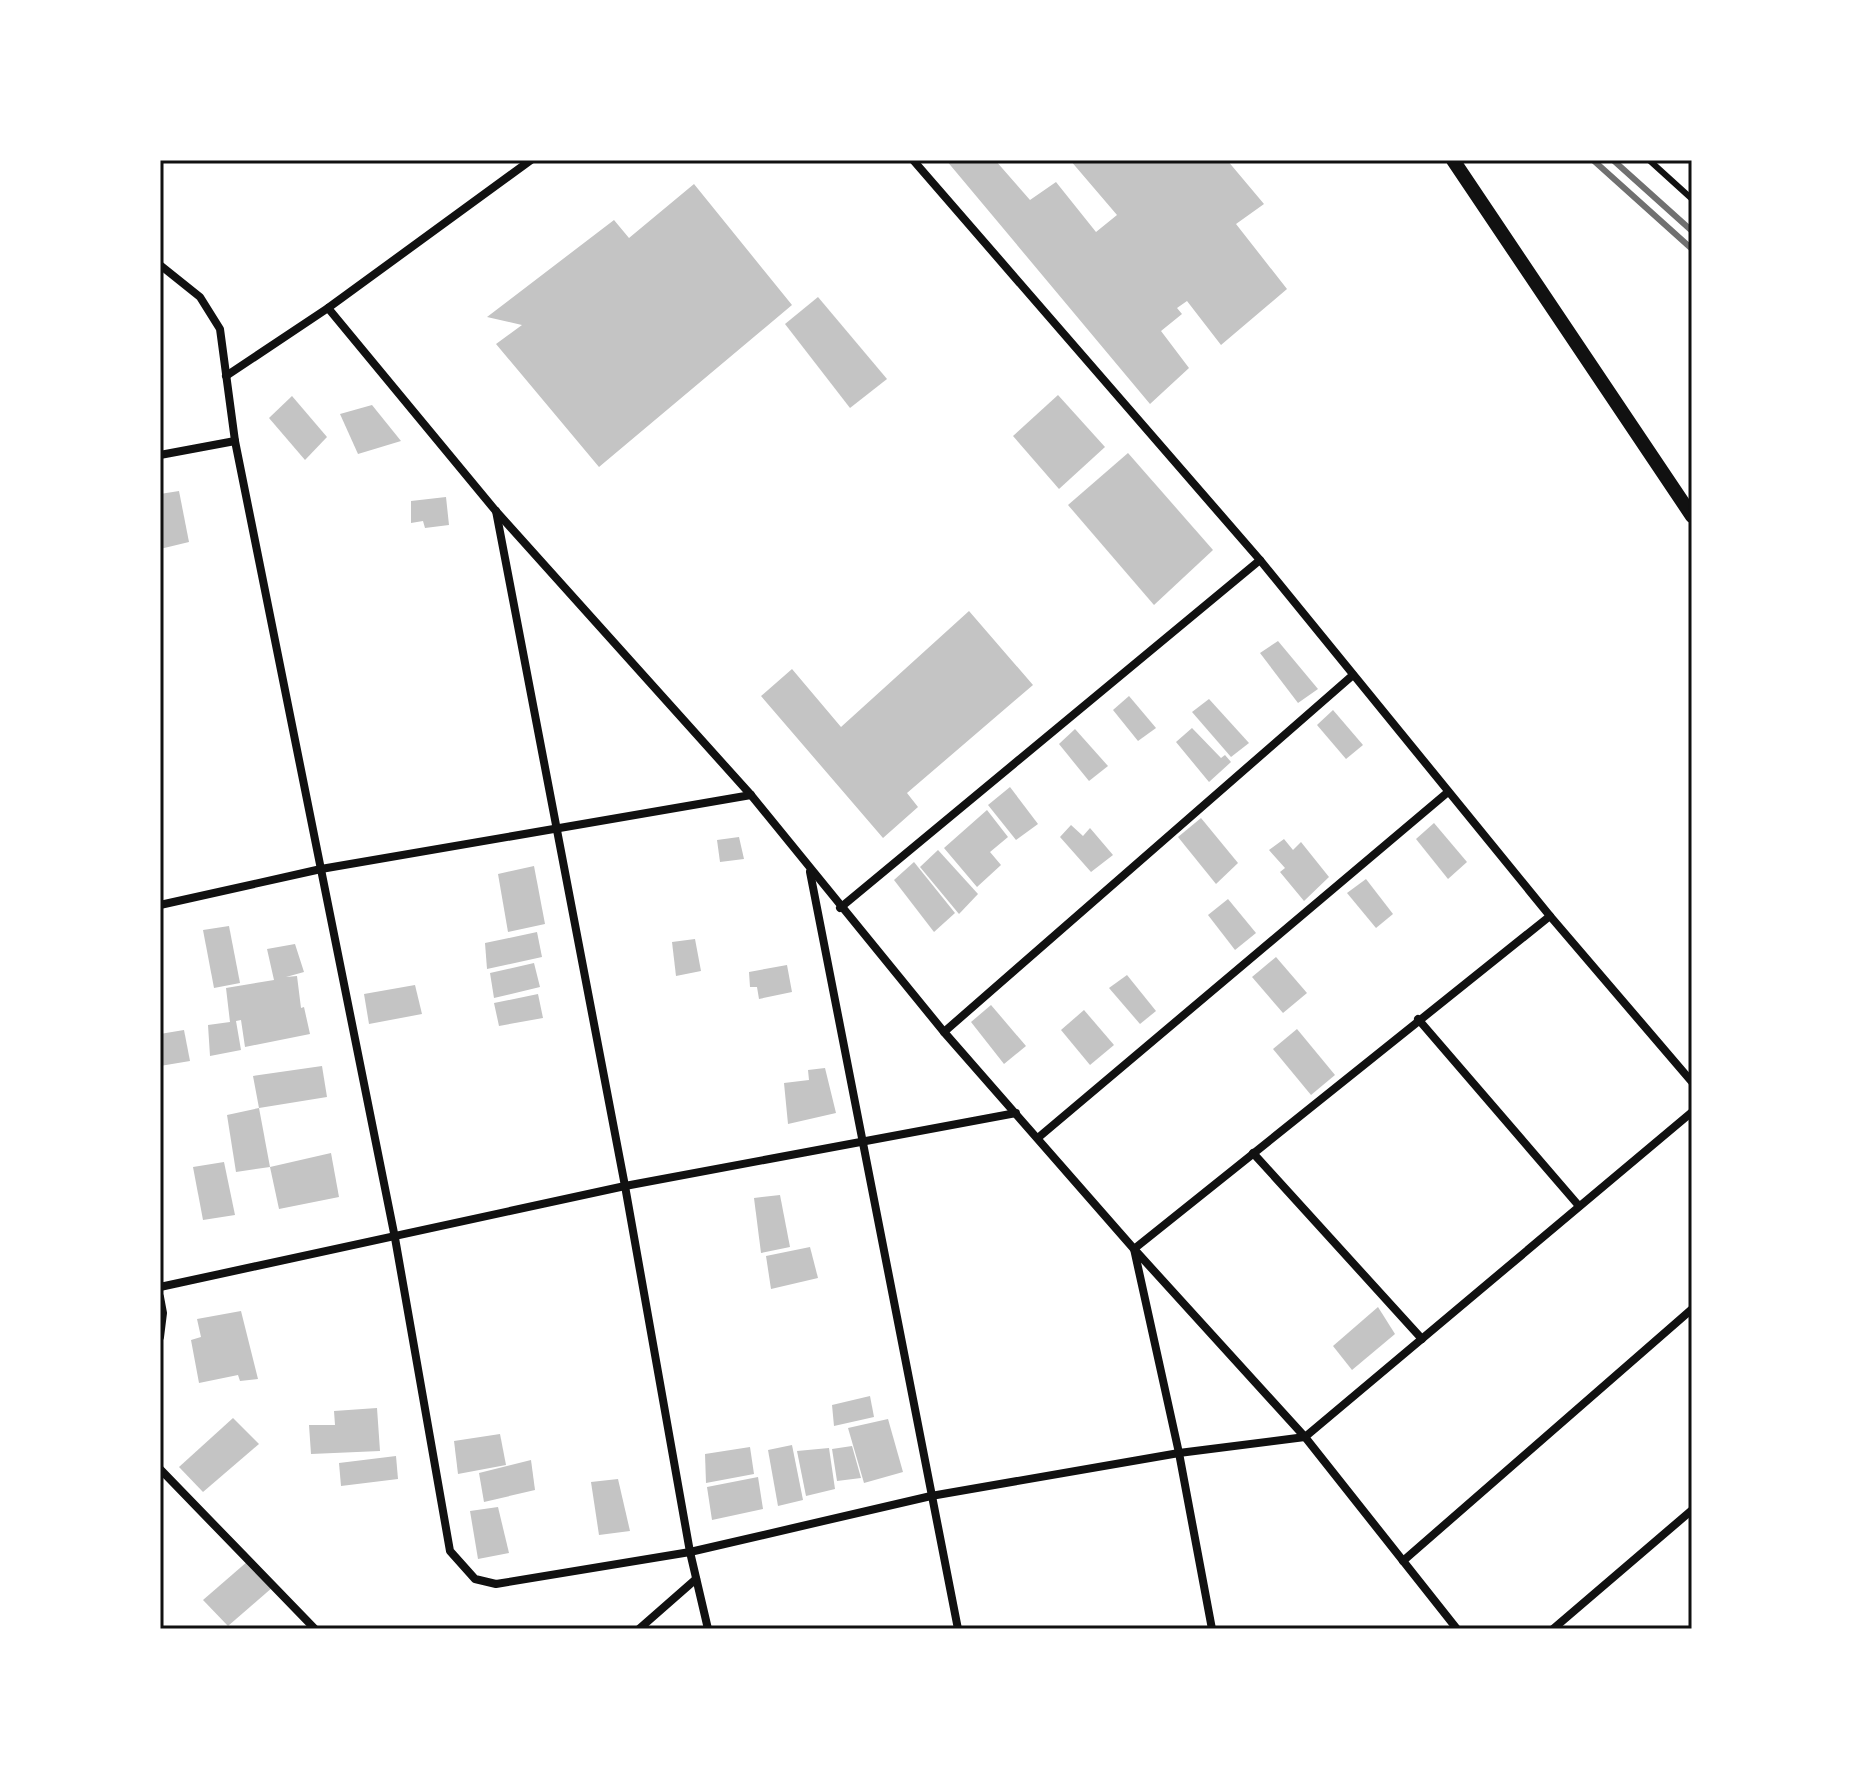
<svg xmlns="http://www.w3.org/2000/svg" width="1852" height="1789" viewBox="0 0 1852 1789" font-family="'IBM Plex Sans',sans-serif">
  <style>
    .building { fill: #c4c4c4 }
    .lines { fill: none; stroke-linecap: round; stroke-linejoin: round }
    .service { stroke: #111; stroke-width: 6 }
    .minor { stroke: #111; stroke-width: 8 }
    .tertiary { stroke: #111; stroke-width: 14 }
    .rail { stroke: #707070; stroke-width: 6 }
    .neatline { fill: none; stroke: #111; stroke-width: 3 }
  </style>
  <rect width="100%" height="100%" fill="#fff"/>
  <g class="building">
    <polygon points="946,160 995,160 1030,200 1056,182 1096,232 1117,215 1070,160 1227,160 1264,204 1236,224 1287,289 1221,345 1187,301 1177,308 1182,314 1161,331 1189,368 1150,404"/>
    <polygon points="694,184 792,305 599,467 496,344 522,325 487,317 614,220 629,238"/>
    <polygon points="818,297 887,379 850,408 785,324"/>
    <polygon points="1058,395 1105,447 1059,489 1013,436"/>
    <polygon points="292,396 327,437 305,460 269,418"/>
    <polygon points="372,405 401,441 358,454 340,414"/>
    <polygon points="1128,453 1213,550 1154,605 1068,505"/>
    <polygon points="179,491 189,542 160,549 160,494"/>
    <polygon points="446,497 449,525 425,528 423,521 411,523 411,501"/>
    <polygon points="969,611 1033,685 907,793 918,807 883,838 761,696 792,669 841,727"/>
    <polygon points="1278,641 1318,689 1298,703 1260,653"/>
    <polygon points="1129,696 1156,728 1138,741 1113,710"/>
    <polygon points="1209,699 1249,743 1231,757 1192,712"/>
    <polygon points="1333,710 1363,745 1346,759 1317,725"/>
    <polygon points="1192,728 1221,758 1225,755 1231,762 1209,782 1176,742"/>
    <polygon points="1075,729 1108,766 1089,781 1059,744"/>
    <polygon points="1010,787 1038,824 1016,840 988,805"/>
    <polygon points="987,810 1008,837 990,852 1001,865 977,887 944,848"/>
    <polygon points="1201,818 1238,863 1216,884 1178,837"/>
    <polygon points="1434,823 1467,862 1448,879 1416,839"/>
    <polygon points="1071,825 1083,836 1090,828 1113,855 1091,872 1060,837"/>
    <polygon points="739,837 744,859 720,862 717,840"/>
    <polygon points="1284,839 1293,850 1301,842 1329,877 1304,901 1280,872 1285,868 1269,850"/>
    <polygon points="938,850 978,894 959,914 920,867"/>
    <polygon points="914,862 955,913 934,932 894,880"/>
    <polygon points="534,866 545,924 508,932 498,874"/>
    <polygon points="1366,879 1393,914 1376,928 1347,893"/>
    <polygon points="1228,899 1256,933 1235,950 1208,915"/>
    <polygon points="229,926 240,983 214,988 203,930"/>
    <polygon points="537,932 542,957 487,969 485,943"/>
    <polygon points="695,939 701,971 676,976 672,942"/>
    <polygon points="295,944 304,972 286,977 297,976 301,1008 304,1007 310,1034 245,1047 241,1020 236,1021 241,1050 210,1056 208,1025 230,1022 226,988 274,980 267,949"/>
    <polygon points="1276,957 1307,993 1283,1013 1252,977"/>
    <polygon points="534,963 540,987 494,998 490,973"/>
    <polygon points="787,965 792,992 759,999 757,987 750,987 749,972"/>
    <polygon points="1127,975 1156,1011 1140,1024 1109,988"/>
    <polygon points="415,985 422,1014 369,1024 364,994"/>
    <polygon points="538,994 543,1018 499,1026 494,1003"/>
    <polygon points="991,1005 1026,1046 1004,1064 971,1022"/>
    <polygon points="1084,1010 1114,1045 1090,1065 1061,1030"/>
    <polygon points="1297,1029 1335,1075 1311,1095 1273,1049"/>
    <polygon points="184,1030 190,1061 160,1066 160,1034"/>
    <polygon points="322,1066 327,1097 259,1108 253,1076"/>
    <polygon points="825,1068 836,1113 788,1124 784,1083 809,1080 808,1070"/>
    <polygon points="259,1108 270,1167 236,1172 227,1115"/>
    <polygon points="331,1153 339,1197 279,1209 270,1167"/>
    <polygon points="224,1162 235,1215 203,1220 193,1167"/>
    <polygon points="780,1195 790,1247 761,1253 754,1198"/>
    <polygon points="810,1247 818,1278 771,1289 766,1256"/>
    <polygon points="1378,1307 1395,1334 1352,1370 1333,1346"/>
    <polygon points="241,1311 258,1379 240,1381 238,1375 199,1383 191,1340 201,1337 197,1319"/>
    <polygon points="870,1396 874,1417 834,1426 832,1405"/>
    <polygon points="377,1408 380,1451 311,1454 309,1425 335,1425 334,1411"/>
    <polygon points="233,1418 259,1444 203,1492 179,1467"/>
    <polygon points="888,1419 903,1472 864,1483 848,1428"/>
    <polygon points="500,1434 506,1465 458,1474 454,1441"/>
    <polygon points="792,1445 803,1500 778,1506 768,1450"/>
    <polygon points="852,1446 861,1478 837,1481 832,1449"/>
    <polygon points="750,1447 754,1474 706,1483 705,1454"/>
    <polygon points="829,1448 835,1489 806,1496 797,1451"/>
    <polygon points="396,1456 398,1479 341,1486 339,1463"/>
    <polygon points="531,1460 535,1490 484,1502 479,1473"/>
    <polygon points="758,1477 763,1509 712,1520 707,1487"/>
    <polygon points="618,1479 630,1531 599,1535 591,1482"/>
    <polygon points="498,1507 509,1553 478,1559 470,1511"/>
    <polygon points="248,1561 273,1587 228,1626 203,1600"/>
  </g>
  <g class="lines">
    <polyline class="service" points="1649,160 1692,199"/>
    <g class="minor">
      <polyline points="913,160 1260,560 1550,916 1692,1082"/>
      <polyline points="160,265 200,297 220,329 235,441 395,1238 450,1551 475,1579 496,1584 690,1552 931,1496 1179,1453 1305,1437 1692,1112"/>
      <polyline points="328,308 495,510 751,795 944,1032 1134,1249 1305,1437 1457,1629"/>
      <polyline points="226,376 328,308 531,160"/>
      <polyline points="160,455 235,441"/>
      <polyline points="496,511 625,1186 690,1552 708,1629"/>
      <polyline points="810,872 958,1629"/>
      <polyline points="160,905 321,869 751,795"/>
      <polyline points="840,908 1260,560"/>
      <polyline points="1418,1019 1579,1206"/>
      <polyline points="944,1032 1353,675"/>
      <polyline points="1039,1137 1448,792"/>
      <polyline points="1253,1153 1422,1339"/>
      <polyline points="160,1287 625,1186 1016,1113"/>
      <polyline points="160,1297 163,1313 160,1337"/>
      <polyline points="160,1469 315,1629"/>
      <polyline points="1403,1561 1692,1309"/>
      <polyline points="639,1629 696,1579"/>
      <polyline points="1212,1629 1179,1453 1134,1249 1550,916"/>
      <polyline points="1553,1629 1692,1510"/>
    </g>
    <polyline class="tertiary" points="1453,160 1692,516"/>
    <g class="rail">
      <polyline points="1593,160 1692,249"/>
      <polyline points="1613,160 1692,231"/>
    </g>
  </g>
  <rect width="1852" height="1789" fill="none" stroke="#ffffff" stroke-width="324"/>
  <rect x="162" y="162" width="1528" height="1465" class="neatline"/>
</svg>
